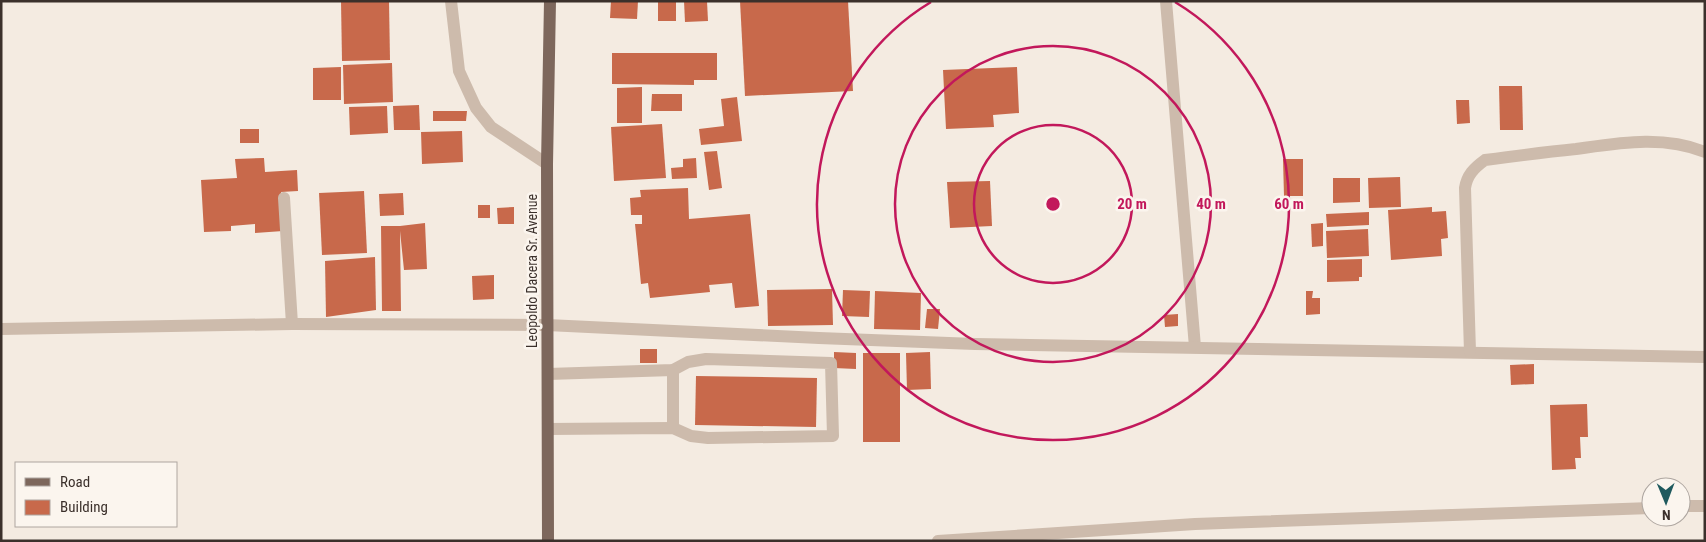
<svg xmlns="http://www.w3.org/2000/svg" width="1706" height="542" viewBox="0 0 1706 542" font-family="'Roboto Condensed',sans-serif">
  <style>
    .building { fill: #c8694b }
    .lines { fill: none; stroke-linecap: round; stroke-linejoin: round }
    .minor { stroke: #cdbbac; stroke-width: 12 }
    .major { stroke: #7d675c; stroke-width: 12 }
    .ring { fill: none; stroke: #c2185b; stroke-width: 2.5 }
    .labels { text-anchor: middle; stroke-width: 5; stroke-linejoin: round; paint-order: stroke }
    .street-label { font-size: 14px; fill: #3b302b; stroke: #fbf5ee }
    .centre { fill: #c2185b; stroke: #fbf5ee; stroke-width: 2.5 }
    .ring-label { font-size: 15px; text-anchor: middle; font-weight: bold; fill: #c2185b; stroke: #fbf5ee; stroke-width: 5; stroke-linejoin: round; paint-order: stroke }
  </style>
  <rect width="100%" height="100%" fill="#f4ebe1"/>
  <g class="building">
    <polygon points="341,1 389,1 390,60 342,61"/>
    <polygon points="611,1 638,1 637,19 610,18"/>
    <rect x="658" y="1" width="18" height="20"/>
    <polygon points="684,1 707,1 708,21 685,22"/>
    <polygon points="740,1 848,1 853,91 745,96"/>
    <polygon points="612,53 717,53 717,80 694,80 694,85 612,84"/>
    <polygon points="392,63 393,102 344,104 343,65"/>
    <polygon points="341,67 341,100 313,100 313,68"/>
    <polygon points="1017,67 1019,113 993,115 994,127 946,129 943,70"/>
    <polygon points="1499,86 1522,86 1523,130 1500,130"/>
    <polygon points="642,87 642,123 617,123 617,88"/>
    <polygon points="652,94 682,94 682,111 651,111"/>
    <polygon points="737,97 742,141 701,145 699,129 724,126 721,99"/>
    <polygon points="1456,100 1469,100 1470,123 1457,124"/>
    <polygon points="419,105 420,130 394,130 393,106"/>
    <polygon points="387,106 388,133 350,135 349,107"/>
    <polygon points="433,111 467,111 466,121 433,121"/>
    <polygon points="662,124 666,178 614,181 611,127"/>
    <rect x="240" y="129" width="19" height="14"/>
    <polygon points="462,131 463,162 422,164 421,132"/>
    <polygon points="717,151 722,188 709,190 704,152"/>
    <polygon points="264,158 265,172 297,170 298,191 281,192 283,231 255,233 255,224 231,226 231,231 204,232 201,180 237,178 235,159"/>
    <polygon points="696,158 697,178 672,179 671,168 683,167 683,159"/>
    <polygon points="1283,159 1303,159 1303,196 1284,196"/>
    <polygon points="1400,177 1401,207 1369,208 1368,178"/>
    <polygon points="1333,178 1360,178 1360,202 1333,203"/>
    <polygon points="990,181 992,226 950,228 947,182"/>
    <polygon points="688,188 689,219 750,214 759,306 735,308 732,283 709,285 710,292 650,298 648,283 641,284 635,224 642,224 642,215 631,215 630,198 641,197 640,190"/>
    <polygon points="364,191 367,253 322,255 319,193"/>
    <polygon points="403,193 404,215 380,216 379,194"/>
    <rect x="478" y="205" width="12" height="13"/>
    <polygon points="514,207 514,224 498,224 497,208"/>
    <polygon points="1432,207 1432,212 1446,211 1448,238 1441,239 1442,256 1391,260 1388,210"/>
    <polygon points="1369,212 1369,225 1327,227 1326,214"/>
    <polygon points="425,223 427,269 404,270 400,231 401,311 382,311 381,226 400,226"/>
    <polygon points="1323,223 1323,246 1312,247 1311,224"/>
    <polygon points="1368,229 1369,256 1327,258 1326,231"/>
    <polygon points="375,257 376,310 326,317 325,261"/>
    <polygon points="1362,259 1362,277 1359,277 1359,281 1327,282 1327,260"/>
    <polygon points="494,275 494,299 473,300 472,276"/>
    <polygon points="832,289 833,325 768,326 767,290"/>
    <polygon points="843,290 870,291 869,317 842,316"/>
    <polygon points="875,291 921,293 920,330 874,329"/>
    <polygon points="1306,291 1313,291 1312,298 1320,298 1320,314 1306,315"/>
    <polygon points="927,309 940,309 938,329 925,328"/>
    <polygon points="1178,314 1178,326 1165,327 1164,315"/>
    <rect x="640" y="349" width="17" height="14"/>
    <polygon points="834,352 856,353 856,369 834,368"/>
    <polygon points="930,352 931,389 907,390 906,353"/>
    <rect x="863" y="353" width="37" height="89"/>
    <polygon points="1534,364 1534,384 1511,385 1510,365"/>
    <polygon points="696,376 817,378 816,427 695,425"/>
    <polygon points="1587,404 1588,437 1580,437 1581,458 1575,458 1576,469 1552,470 1550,405"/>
  </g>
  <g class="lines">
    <g class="minor">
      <polyline points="451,1 459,71 476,108 491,127 547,164"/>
      <polyline points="1166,1 1195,347"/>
      <polyline points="284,198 292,324"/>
      <polyline points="1,329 292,324 547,325 819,338 975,344 1705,357"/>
      <path d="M 1470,352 L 1465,188 C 1467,175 1474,168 1485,160 C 1515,156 1546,152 1576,149 C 1619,143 1663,135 1705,152"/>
      <polyline points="548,374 673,370 688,362 706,359 831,363 833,436 708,438 691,436 673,428 548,429"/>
      <polyline points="673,428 673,370"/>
      <polyline points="1681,506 1705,506"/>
      <polyline points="938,541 1195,524 1651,508"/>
    </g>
    <polyline class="major" points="548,541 547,164 550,1"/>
  </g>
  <g class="ring">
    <circle cx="1053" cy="204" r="79"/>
    <circle cx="1053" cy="204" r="158"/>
    <path d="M1175 2A236 236 0 1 1 931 2"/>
  </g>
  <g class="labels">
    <g class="street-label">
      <text transform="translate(532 271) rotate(-90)" y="5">Leopoldo Dacera Sr. Avenue</text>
    </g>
  </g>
  <circle cx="1053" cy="204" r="8" class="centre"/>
  <g class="ring-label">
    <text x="1132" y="209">20 m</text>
    <text x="1211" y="209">40 m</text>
    <text x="1289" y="209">60 m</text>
  </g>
  <rect width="1706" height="542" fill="none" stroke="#3b302b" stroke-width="5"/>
  <rect x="15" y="462" width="162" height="65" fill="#fbf5ee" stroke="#aea6a0"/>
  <rect x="25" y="478" width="25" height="8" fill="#7d675c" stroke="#aea6a0"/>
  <text x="60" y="487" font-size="15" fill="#3b302b">Road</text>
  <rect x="25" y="500" width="25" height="15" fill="#c8694b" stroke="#aea6a0"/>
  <text x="60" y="512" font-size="15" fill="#3b302b">Building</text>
  <g transform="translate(1666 502) rotate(179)"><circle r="24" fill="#fbf5ee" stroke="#aea6a0"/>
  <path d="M0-4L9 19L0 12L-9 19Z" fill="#1f5a5e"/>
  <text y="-8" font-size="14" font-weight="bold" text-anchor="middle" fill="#3b302b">N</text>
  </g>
</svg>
